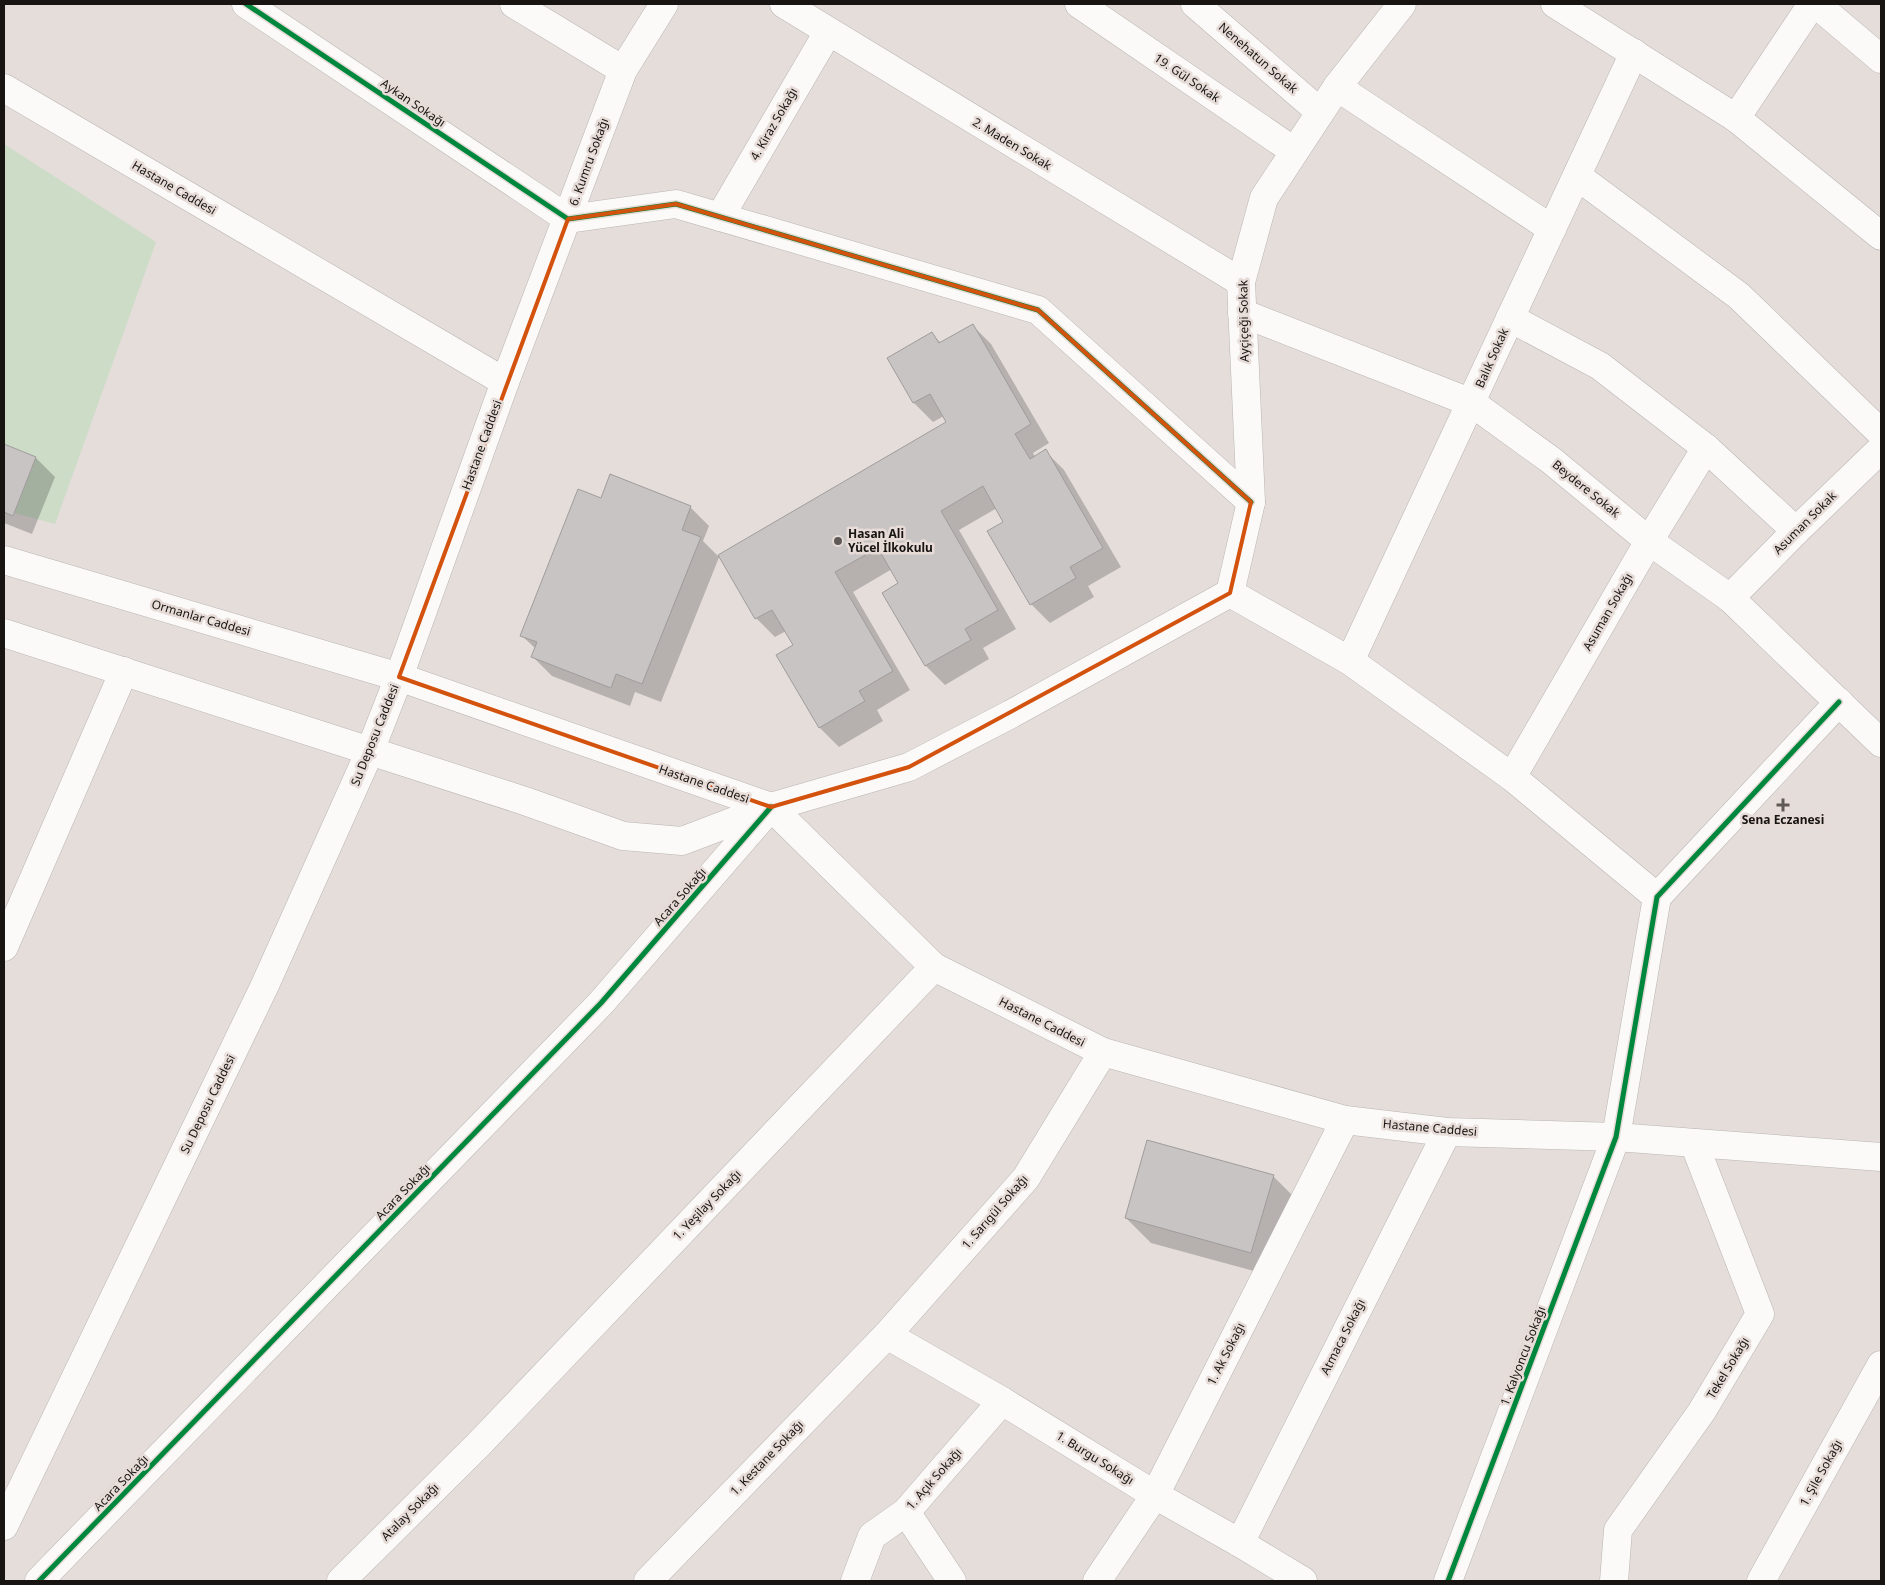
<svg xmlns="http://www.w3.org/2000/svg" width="1885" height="1585" viewBox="0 0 1885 1585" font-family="'Noto Sans',sans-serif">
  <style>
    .green { fill: #ccdcc7 }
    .shadow { fill: #0003 }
    .building { fill: #c8c4c3; stroke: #a09c9c }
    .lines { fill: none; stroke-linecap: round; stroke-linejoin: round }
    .street-casing { stroke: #bab5b2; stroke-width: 29 }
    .secondary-casing { stroke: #bab5b2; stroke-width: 29 }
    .street { stroke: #fbfaf9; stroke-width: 28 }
    .secondary { stroke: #fbfaf9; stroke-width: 28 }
    .cycleway-casing { stroke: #e7dcd7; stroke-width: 8 }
    .cycleway { stroke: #00873e; stroke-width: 5 }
    .marked { fill: none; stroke: #d3520d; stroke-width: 4; stroke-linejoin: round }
    .poi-dot { fill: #5f5a58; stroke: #e7dcd7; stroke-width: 2 }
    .labels { text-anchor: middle; stroke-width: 5; stroke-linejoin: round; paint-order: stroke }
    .street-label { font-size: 12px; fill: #171412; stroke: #e7dcd7 }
    .poi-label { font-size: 12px; font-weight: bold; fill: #171412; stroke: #e7dcd7; text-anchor: start }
  </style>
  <rect width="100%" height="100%" fill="#e4ddda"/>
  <polygon class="green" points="4,144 156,242 55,524 4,510"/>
  <g class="shadow">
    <polygon points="972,325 991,344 1049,443 1033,453 1035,457 1045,451 1064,470 1121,567 1088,586 1094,597 1050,623 1031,604 1005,522 997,508 959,530 1016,629 983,648 989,659 945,685 926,666 884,593 900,584 892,569 853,592 910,690 877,710 883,721 839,747 820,728 778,655 794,645 786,631 775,637 756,618 720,555 661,702 635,692 630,706 552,676 533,657 536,649 521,635 602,499 690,507 709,526 703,541 718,556 948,422 944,416 933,422 914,403 888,359 931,333 941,343"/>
    <polygon points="4,446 36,458 55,477 32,534 4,523"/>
    <polygon points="1273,1176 1298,1201 1276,1277 1151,1243 1126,1218"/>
  </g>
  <g class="building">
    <polygon points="973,324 1031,424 1015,434 1030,459 1046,449 1103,548 1070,567 1076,578 1030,605 987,531 1003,522 983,486 941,511 998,610 965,629 971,640 925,666 882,593 898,583 878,548 835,572 893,671 859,691 865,701 819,728 776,655 793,645 772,610 755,619 718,555 946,422 930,394 913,403 887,358 932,332 939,343"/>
    <polygon points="4,444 36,457 13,516 4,512"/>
    <polygon points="610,474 691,506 682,530 701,537 642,684 616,674 611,688 531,657 537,642 520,636 578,489 601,498"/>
    <polygon points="1147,1140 1274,1175 1251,1253 1125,1218"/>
  </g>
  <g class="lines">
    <g class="street-casing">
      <g id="street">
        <polyline points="246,4 568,219 676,204 1038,310 1251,502"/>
        <polyline points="514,4 623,70"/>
        <polyline points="784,4 1241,282"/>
        <polyline points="1079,4 1294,151"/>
        <polyline points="1195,4 1320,112"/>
        <polyline points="1555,4 1736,118 1881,236"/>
        <polyline points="1816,4 1881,59"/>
        <polyline points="1337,87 1552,229"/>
        <polyline points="1736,118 1812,4"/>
        <polyline points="1577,176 1739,296 1881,433"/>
        <polyline points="720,217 828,32"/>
        <polyline points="1242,313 1472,403 1552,461 1649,541 1730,598 1881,743"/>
        <polyline points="1510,318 1600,366 1706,448 1796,531"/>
        <polyline points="505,382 623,70 664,4"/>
        <polyline points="1230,593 1251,502 1241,282 1264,198 1337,87 1402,4"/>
        <polyline points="1230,593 1350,661 1512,777 1657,897"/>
        <polyline points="1730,598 1796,531 1881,449"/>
        <polyline points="1350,661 1634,53"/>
        <polyline points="1512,777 1649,541 1706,448"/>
        <polyline points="4,947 124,671"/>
        <polyline points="887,1335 1002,1401 1155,1495 1240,1543 1303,1581"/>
        <polyline points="906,1512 952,1581"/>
        <polyline points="1240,1543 1447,1132"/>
        <polyline points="39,1581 601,1003 771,807 909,767 1011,714 1230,593"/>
        <polyline points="341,1581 479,1444 934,967"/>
        <polyline points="648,1581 887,1335 1026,1178 1103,1052"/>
        <polyline points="855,1581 872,1536 906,1512 1002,1401"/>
        <polyline points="1097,1581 1155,1495 1345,1120"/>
        <polyline points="1448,1581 1616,1137 1657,897 1839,702"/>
        <polyline points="1614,1581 1618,1530 1702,1411 1760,1314 1694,1143"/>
        <polyline points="1761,1581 1881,1365"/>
      </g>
    </g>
    <g class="secondary-casing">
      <g id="secondary">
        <polyline points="4,88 505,382 399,677 370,751 265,985 4,1526"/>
        <polyline points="4,560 399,677 771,807 934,967 1103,1052 1345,1120 1447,1132 1616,1137 1881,1157"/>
        <polyline points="4,633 525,801 623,836 682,841 771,807"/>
      </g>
    </g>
    <use href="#street" class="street"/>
    <use href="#secondary" class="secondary"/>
    <g class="cycleway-casing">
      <g id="cycleway">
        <polyline points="246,4 568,219 676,204 1038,310 1251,502"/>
        <polyline points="39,1581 601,1003 771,807"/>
        <polyline points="1448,1581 1616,1137 1657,897 1839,702"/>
      </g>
    </g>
    <use href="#cycleway" class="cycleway"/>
  </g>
  <path class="marked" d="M 676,204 L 1038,310 L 1251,502 L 1230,593 L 909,767 L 771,807 L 399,677 L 568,219 Z"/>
  <g class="poi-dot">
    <circle cx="838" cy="541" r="5"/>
    <path d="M1780.5 797.5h5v5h5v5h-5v5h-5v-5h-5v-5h5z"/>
  </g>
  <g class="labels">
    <g class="street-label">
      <text transform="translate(1258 58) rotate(41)" y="4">Nenehatun Sokak</text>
      <text transform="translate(1187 78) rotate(34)" y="4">19. Gül Sokak</text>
      <text transform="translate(413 103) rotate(34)" y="4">Aykan Sokağı</text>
      <text transform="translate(774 124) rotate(-60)" y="4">4. Kiraz Sokağı</text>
      <text transform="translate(1012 144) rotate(31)" y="4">2. Maden Sokak</text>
      <text transform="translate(589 162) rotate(-70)" y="4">6. Kumru Sokağı</text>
      <text transform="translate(174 188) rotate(30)" y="4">Hastane Caddesi</text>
      <text transform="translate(1244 321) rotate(-91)" y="4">Ayçiçeği Sokak</text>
      <text transform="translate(1492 358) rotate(-66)" y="4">Balık Sokak</text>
      <text transform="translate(482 445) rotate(-70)" y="4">Hastane Caddesi</text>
      <text transform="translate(1586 489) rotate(39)" y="4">Beydere Sokak</text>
      <text transform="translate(1805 523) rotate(-45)" y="4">Asuman Sokak</text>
      <text transform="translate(1608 612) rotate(-60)" y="4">Asuman Sokağı</text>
      <text transform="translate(201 618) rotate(16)" y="4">Ormanlar Caddesi</text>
      <text transform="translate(375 735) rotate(-68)" y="4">Su Deposu Caddesi</text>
      <text transform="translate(704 784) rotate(19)" y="4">Hastane Caddesi</text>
      <text transform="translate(680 897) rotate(-49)" y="4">Acara Sokağı</text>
      <text transform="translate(1042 1022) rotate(27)" y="4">Hastane Caddesi</text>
      <text transform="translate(208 1104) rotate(-64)" y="4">Su Deposu Caddesi</text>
      <text transform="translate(1430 1128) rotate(5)" y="4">Hastane Caddesi</text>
      <text transform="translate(403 1192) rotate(-46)" y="4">Acara Sokağı</text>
      <text transform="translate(707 1205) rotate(-46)" y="4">1. Yeşilay Sokağı</text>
      <text transform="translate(995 1212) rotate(-49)" y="4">1. Sarıgül Sokağı</text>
      <text transform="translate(1343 1337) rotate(-63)" y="4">Atmaca Sokağı</text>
      <text transform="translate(1226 1354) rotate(-63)" y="4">1. Ak Sokağı</text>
      <text transform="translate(1523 1356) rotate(-69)" y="4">1. Kalyoncu Sokağı</text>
      <text transform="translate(1728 1368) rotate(-59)" y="4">Tekel Sokağı</text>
      <text transform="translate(767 1458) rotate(-46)" y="4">1. Kestane Sokağı</text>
      <text transform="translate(1095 1458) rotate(32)" y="4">1. Burgu Sokağı</text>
      <text transform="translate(1821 1473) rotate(-61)" y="4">1. Şile Sokağı</text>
      <text transform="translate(934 1479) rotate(-49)" y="4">1. Açık Sokağı</text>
      <text transform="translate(121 1483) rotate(-46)" y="4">Acara Sokağı</text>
      <text transform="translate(410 1512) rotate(-45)" y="4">Atalay Sokağı</text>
    </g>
    <g class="poi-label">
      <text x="848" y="538">Hasan Ali<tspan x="848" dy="14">Yücel İlkokulu</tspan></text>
      <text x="1783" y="824" text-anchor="middle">Sena Eczanesi</text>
    </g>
  </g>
  <rect width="1885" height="1585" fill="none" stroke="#171412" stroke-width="10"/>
</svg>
